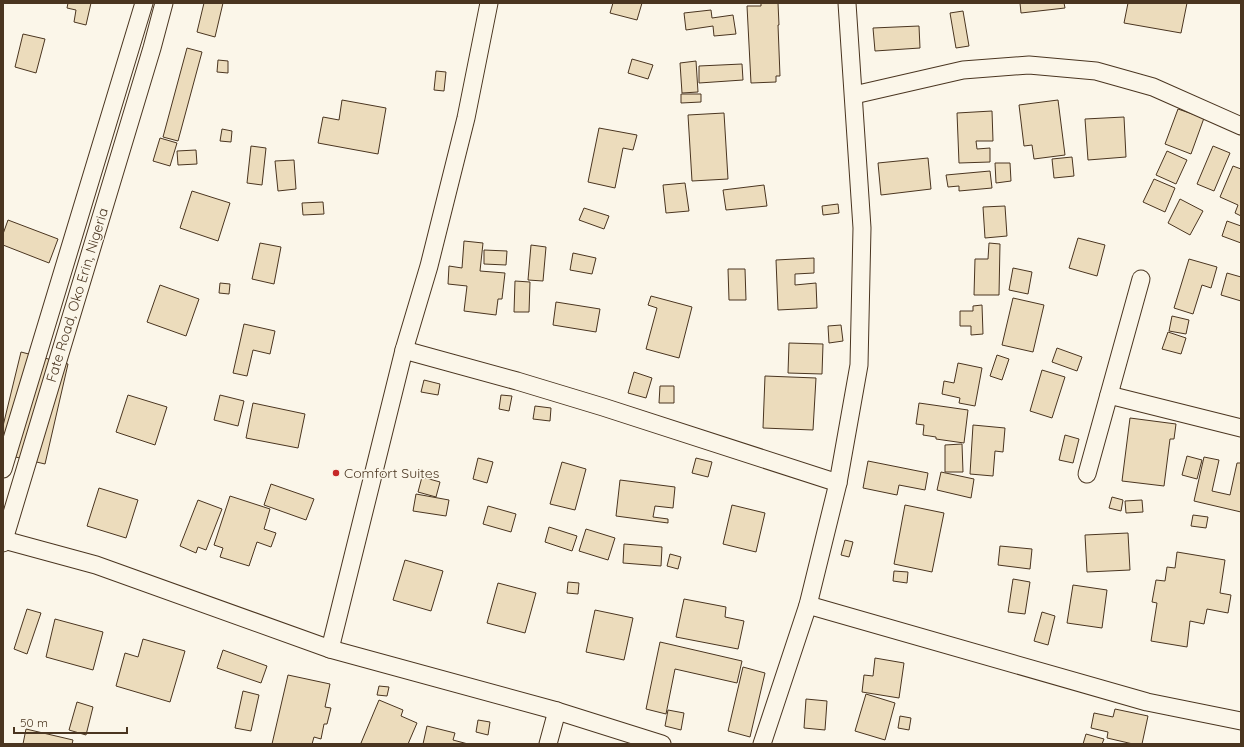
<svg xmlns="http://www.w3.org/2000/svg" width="1244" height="747" viewBox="0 0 1244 747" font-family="Quicksand,sans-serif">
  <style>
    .building { fill: #ecdcbc; stroke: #4a3520 }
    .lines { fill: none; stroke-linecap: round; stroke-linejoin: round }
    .minor-casing { stroke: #4a3520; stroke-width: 19 }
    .minor { stroke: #fbf6e9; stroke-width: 17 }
    .poi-dot { fill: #c62828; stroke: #fbf6e9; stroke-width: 1.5 }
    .labels { text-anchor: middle; stroke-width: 3; stroke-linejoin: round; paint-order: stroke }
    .street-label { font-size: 14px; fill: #4a3520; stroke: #fbf6e9 }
    .poi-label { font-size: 14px; fill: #4a3520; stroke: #fbf6e9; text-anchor: start }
  </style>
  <rect width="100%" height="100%" fill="#fbf6e9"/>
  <g class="building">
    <polygon points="68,3 91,3 86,25 74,22 76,10 67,8"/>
    <polygon points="204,3 223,3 215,37 197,32"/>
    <polygon points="613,3 642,3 637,20 610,13"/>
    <polygon points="761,3 778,3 779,25 778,25 780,76 776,76 776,82 751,83 747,6 761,6"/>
    <polygon points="1020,3 1064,3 1065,8 1021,13"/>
    <polygon points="1128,3 1187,3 1181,33 1124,23"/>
    <polygon points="711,10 712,18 733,15 736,34 714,36 713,26 686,30 684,13"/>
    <polygon points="963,11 969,46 956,48 950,13"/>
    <polygon points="919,26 920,48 875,51 873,28"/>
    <polygon points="23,34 45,39 36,73 15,67"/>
    <polygon points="187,48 202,52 178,141 163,137"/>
    <polygon points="632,59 653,65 648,79 628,73"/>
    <polygon points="218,60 228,61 228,73 217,72"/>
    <polygon points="696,61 698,92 682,93 680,63"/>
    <polygon points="742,64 743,80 699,83 699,66"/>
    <polygon points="436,71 446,72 444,91 434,90"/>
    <polygon points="681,94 701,94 701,102 681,103"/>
    <polygon points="342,100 386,108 378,154 318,143 323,117 339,120"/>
    <polygon points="1058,100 1065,155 1034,159 1032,145 1024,146 1019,105"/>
    <polygon points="1178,109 1204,118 1191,154 1165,144"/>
    <polygon points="992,111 993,141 976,141 977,149 990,148 990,162 959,163 957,113"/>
    <polygon points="724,113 728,179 692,181 688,115"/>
    <polygon points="1124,117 1126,157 1088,160 1085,119"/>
    <polygon points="599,128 637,135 633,150 623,148 615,188 588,182"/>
    <polygon points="222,129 232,131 231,142 220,141"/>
    <polygon points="160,138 177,143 170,166 153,161"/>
    <polygon points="251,146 266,148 262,185 247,183"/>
    <polygon points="1213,146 1230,153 1214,191 1197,184"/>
    <polygon points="196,150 197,164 178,165 177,151"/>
    <polygon points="1167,151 1187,160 1176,184 1156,175"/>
    <polygon points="1072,157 1074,176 1054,178 1052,159"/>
    <polygon points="928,158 931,189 881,195 878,163"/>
    <polygon points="294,160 296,189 278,191 275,161"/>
    <polygon points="995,163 1010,163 1011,181 996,183"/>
    <polygon points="1233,166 1241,169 1241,216 1235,213 1238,205 1220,197"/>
    <polygon points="990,171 992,188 959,191 959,186 948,187 946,175"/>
    <polygon points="1154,179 1175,188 1165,212 1143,202"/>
    <polygon points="685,183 689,211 666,213 663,185"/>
    <polygon points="764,185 767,206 726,210 723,190"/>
    <polygon points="192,191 230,203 218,241 180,228"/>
    <polygon points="1180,199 1203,211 1190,235 1168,223"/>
    <polygon points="323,202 324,214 303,215 302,203"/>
    <polygon points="838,204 839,213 823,215 822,206"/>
    <polygon points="1005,206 1007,236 985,238 983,207"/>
    <polygon points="584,208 609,216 604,229 579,220"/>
    <polygon points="8,220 58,239 49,263 3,245 3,234"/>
    <polygon points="1227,221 1241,226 1241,243 1222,236"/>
    <polygon points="1078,238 1105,245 1097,276 1069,268"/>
    <polygon points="464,241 483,243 480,271 505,273 502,299 498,299 496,315 464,311 467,286 448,284 449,266 462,268"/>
    <polygon points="260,243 281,247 274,284 252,279"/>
    <polygon points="989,243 1000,244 999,295 974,295 975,259 988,259"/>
    <polygon points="531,245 546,247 543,281 528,280"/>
    <polygon points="484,250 507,251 506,265 484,264"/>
    <polygon points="573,253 596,258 592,274 570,270"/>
    <polygon points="814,258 814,273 795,274 795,285 816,283 817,308 778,310 776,260"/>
    <polygon points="1189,259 1217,267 1211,288 1202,285 1193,314 1174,308"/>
    <polygon points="1013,268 1032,272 1028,294 1009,290"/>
    <polygon points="728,269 745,269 746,300 729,300"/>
    <polygon points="1227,273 1241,277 1241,301 1221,295"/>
    <polygon points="515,281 530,282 529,312 514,312"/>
    <polygon points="220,283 230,284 229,294 219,293"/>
    <polygon points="160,285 199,299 186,336 147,322"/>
    <polygon points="651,296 692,307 679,358 646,349 657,308 648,305"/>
    <polygon points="1013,298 1044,305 1033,352 1002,345"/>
    <polygon points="556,302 600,309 596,332 553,325"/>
    <polygon points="982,305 983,334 971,335 971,326 960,326 960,311 973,311 973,306"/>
    <polygon points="1172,316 1189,320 1186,334 1169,331"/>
    <polygon points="244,324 275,331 270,354 253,350 247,376 233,373"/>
    <polygon points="841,325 843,341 829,343 828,326"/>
    <polygon points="1168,332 1186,338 1181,354 1162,349"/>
    <polygon points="789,343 823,344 822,374 788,373"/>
    <polygon points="1057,348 1082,357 1077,371 1052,362"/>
    <polygon points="21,352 68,364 45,464 3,454 3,426"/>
    <polygon points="997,355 1009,359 1002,380 990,376"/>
    <polygon points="958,363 982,368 975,406 959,403 960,398 942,394 944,381 954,383"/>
    <polygon points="1042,370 1065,377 1052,418 1030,411"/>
    <polygon points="634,372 652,378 646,398 628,393"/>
    <polygon points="765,376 816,378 813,430 763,428"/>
    <polygon points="424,380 440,384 438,395 421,392"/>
    <polygon points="660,386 674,386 674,403 659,403"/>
    <polygon points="128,395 167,407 155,445 116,432"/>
    <polygon points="220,395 244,401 238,426 214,420"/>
    <polygon points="501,395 512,396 509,411 499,409"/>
    <polygon points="253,403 305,414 298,448 246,438"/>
    <polygon points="919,403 968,410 964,443 936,439 936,437 923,435 924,425 916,424"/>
    <polygon points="535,406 551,408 550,421 533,419"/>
    <polygon points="1130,418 1176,424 1174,439 1170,439 1164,486 1122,481"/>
    <polygon points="973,425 1005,428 1003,452 995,451 993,476 970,474"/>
    <polygon points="1065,435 1079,439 1073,463 1059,460"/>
    <polygon points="962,444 963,472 945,472 945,445"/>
    <polygon points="1187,456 1202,460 1197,479 1182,475"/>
    <polygon points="1204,457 1219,460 1212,491 1230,495 1237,463 1241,463 1241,512 1194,501"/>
    <polygon points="478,458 493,462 487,483 473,479"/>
    <polygon points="696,458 712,462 708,477 692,473"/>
    <polygon points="868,461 928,473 925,490 899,485 897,495 863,488"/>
    <polygon points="562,462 586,469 575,510 550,504"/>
    <polygon points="941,472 974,479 971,498 937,490"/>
    <polygon points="422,477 440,482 436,497 418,492"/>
    <polygon points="620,480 675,487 673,508 655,506 653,517 668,519 668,523 616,516"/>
    <polygon points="271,484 314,499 306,520 264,505"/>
    <polygon points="99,488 138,500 126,538 87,526"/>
    <polygon points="416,494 449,500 446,516 413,511"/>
    <polygon points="230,496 270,509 264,529 276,533 271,547 257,542 249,566 220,557 223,548 214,545"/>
    <polygon points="1112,497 1123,500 1121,511 1109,508"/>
    <polygon points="198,500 222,509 206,550 198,547 196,553 180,546"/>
    <polygon points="1142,500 1143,512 1126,513 1125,501"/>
    <polygon points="732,505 765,513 756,552 723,544"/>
    <polygon points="905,505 944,513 932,572 894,564"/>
    <polygon points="488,506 516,514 511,532 483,524"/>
    <polygon points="1193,515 1208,517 1206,528 1191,526"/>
    <polygon points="549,527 577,536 572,551 545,542"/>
    <polygon points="586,529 615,538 608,560 579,551"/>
    <polygon points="1128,533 1130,570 1087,572 1085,535"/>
    <polygon points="845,540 853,542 849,557 841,555"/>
    <polygon points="624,544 662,547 661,566 623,563"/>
    <polygon points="1000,546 1032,549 1030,569 998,565"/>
    <polygon points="1177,552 1225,560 1220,593 1231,595 1228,613 1207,609 1204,624 1190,621 1187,647 1151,641 1157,603 1152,602 1156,580 1165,581 1167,567 1175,568"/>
    <polygon points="670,554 681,557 678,569 667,566"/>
    <polygon points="405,560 443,571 431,611 393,600"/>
    <polygon points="894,571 908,572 907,583 893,581"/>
    <polygon points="1013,579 1030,582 1025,614 1008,612"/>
    <polygon points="568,582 579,583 578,594 567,593"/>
    <polygon points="498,583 536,593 525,633 487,623"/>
    <polygon points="1073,585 1107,590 1102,628 1067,623"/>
    <polygon points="684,599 726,607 725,617 744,621 738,649 676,637"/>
    <polygon points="27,609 41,613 27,654 14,649"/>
    <polygon points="595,610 633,618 624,660 586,652"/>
    <polygon points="1042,612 1055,616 1048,645 1034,641"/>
    <polygon points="55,619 103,632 93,670 46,657"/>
    <polygon points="143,639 185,651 170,702 116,686 125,653 138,657"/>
    <polygon points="660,642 742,661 737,683 675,669 666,714 646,709"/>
    <polygon points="223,650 267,666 261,683 217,668"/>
    <polygon points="875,658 904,663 899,698 862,692 864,675 873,676"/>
    <polygon points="743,667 765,673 750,737 728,731"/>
    <polygon points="288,675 330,684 325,707 331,708 327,724 324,724 321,739 314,737 312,744 272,744"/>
    <polygon points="379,686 389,687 387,696 377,695"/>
    <polygon points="243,691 259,695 251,731 235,728"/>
    <polygon points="866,694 895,703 885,740 855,731"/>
    <polygon points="806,699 827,701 825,730 804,728"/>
    <polygon points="379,700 403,710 401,716 417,723 408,744 363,744 361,743"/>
    <polygon points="77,702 93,707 86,735 69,730"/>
    <polygon points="1115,709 1148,716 1142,744 1133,744 1107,738 1108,732 1091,728 1094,713 1113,717"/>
    <polygon points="668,710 684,713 681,730 665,726"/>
    <polygon points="900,716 911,718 909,730 898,728"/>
    <polygon points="478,720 490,722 488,735 476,732"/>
    <polygon points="427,726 455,733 453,740 468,744 423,744"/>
    <polygon points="26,729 73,740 72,744 23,744"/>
    <polygon points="1086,734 1104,739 1102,744 1083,744"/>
  </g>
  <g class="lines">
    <g class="minor-casing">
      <g id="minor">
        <polyline points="854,95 963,70 1029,65 1096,71 1153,87 1241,126"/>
        <polyline points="404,350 517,381 603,407 838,483"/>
        <polyline points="1109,395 1241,428"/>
        <polyline points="3,469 144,3"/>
        <polyline points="1087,474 1141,279"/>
        <polyline points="4,540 96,565 330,649 557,711 662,744"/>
        <polyline points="3,543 152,48 164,3"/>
        <polyline points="808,605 1147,702 1241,721"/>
        <polyline points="330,649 404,350 429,266 466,118 489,3"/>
        <polyline points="548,744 557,711"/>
        <polyline points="762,744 808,605 838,483 859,365 862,228 847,3"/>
      </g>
    </g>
    <use href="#minor" class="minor"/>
  </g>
  <circle class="poi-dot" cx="336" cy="473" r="4"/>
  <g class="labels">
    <g class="street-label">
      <text transform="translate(77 295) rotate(-73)" y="5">Fate Road, Oko Erin, Nigeria</text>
    </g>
    <g class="poi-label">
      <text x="344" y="478">Comfort Suites</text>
    </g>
  </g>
  <rect width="1244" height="747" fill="none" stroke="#4a3520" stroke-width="8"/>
  <path d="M14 727v6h113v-6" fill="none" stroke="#4a3520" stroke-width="2"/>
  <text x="20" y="727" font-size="12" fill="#4a3520" stroke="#fbf6e9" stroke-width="3" paint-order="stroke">50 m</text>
</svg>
